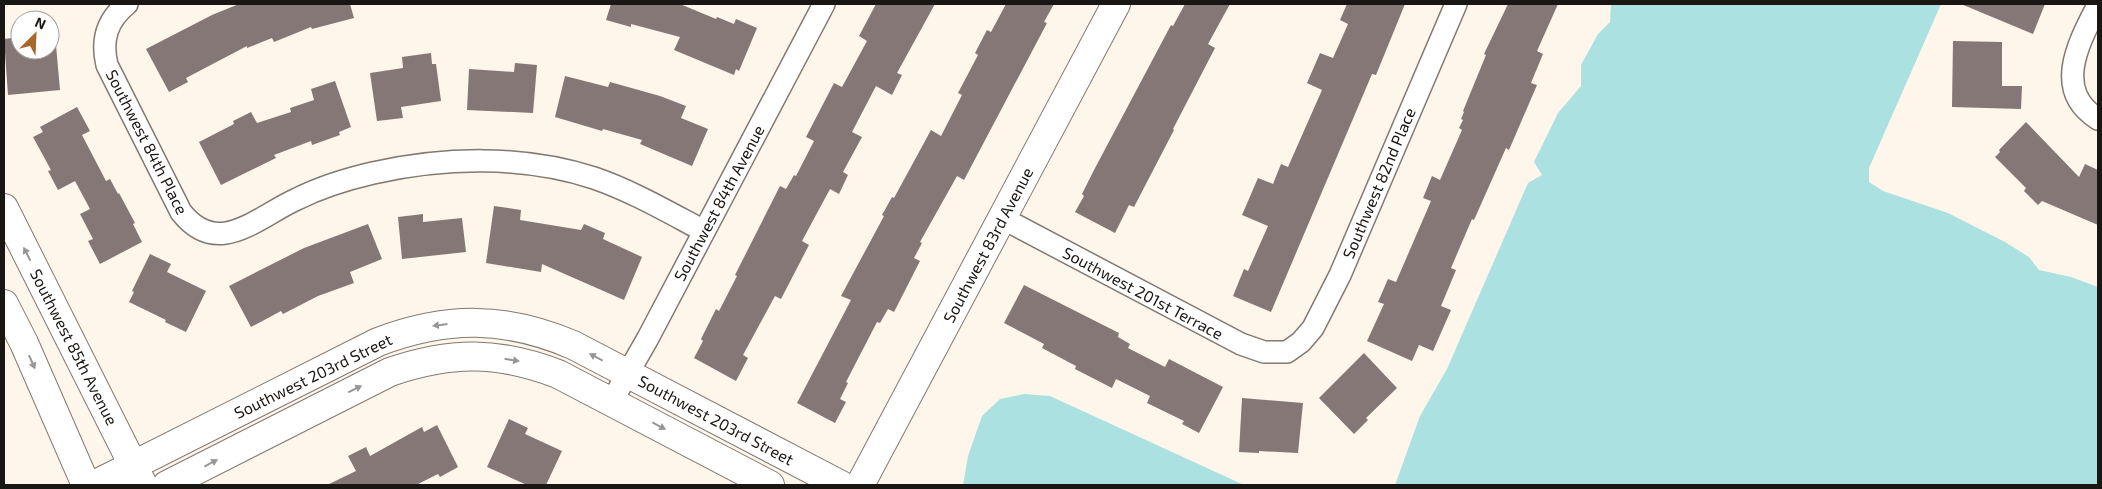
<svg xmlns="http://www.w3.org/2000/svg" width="2102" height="489" viewBox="0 0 2102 489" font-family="'Exo 2',sans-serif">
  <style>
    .water { fill: #ace1e1 }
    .building { fill: #857776 }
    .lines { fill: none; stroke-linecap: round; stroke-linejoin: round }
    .street-casing { stroke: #827971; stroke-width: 24 }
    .secondary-casing { stroke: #827971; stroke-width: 30 }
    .street { stroke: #fff; stroke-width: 21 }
    .secondary { stroke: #fff; stroke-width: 28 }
    .oneway { fill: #989695 }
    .labels { text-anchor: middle; stroke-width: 4; stroke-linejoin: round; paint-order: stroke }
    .street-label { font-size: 16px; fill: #191613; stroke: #fff }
  </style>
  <rect width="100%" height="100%" fill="#fef5eb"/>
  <g class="water">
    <polygon points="1611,4 1941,4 1869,168 1869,182 1883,191 1948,213 2005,242 2029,257 2039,270 2071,277 2098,287 2098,485 1395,485 1420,416 1447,369 1528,183 1542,175 1534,162 1558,113 1581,86 1581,65 1598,34 1610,22"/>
    <polygon points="1024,394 1050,396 1244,485 963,485 968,456 982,416 1000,399"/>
  </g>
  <g class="building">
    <polygon points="239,4 350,4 354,18 312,29 311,27 274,42 272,38 247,48 247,46 186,78 188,82 169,92 146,49 212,15"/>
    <polygon points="611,4 680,4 716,19 717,17 734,24 736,19 757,28 739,71 736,69 734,75 674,50 680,37 631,24 631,27 606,20"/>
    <polygon points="876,4 935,4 897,73 902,75 892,95 876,86 852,132 862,137 843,172 848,175 839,194 830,189 802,241 809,245 781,299 775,296 743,355 748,358 736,381 694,358 703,341 701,339 716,309 719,311 737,276 735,275 780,186 786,189 794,175 796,176 814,141 806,137 834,83 842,87 867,41 859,36"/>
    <polygon points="1006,4 1054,4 1044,22 1047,23 964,180 957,176 920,242 922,243 914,258 920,261 894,312 888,309 880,323 877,322 846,382 848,383 840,399 846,402 835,423 797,403 851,300 841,296 884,216 882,215 892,197 894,198 931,130 941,136 962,95 958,93 978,55 975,53 987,30 991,32"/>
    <polygon points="1185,4 1230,4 1208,44 1215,48 1173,129 1174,130 1134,207 1129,205 1115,233 1075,212 1084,196 1082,194 1094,170 1171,25 1173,26"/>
    <polygon points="1347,4 1405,4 1376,75 1372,74 1271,312 1233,296 1244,269 1248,271 1268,226 1242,215 1258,178 1273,184 1281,164 1288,167 1322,90 1307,83 1320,53 1333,58 1348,24 1340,20"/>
    <polygon points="1508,4 1558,4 1537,51 1543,54 1531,83 1537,85 1509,150 1506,148 1474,220 1472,219 1451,268 1456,270 1441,306 1451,310 1433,351 1419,345 1412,361 1367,341 1384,304 1378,302 1388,279 1396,282 1431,201 1423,198 1432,176 1440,180 1462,130 1459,128 1463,120 1461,119 1464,112 1463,111 1486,55 1484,54"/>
    <polygon points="1961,4 2045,4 2033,34"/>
    <polygon points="50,34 55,34 60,90 8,95 4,39 20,37 20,50 50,50"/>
    <polygon points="1953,41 2002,42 2002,86 2022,86 2021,109 1952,107"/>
    <polygon points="431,53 432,64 436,64 441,101 401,107 403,118 377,121 370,73 403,68 402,57"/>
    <polygon points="515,63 537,65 533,113 467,110 469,69 514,72"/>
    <polygon points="565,76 608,87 610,82 660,96 686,106 681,118 708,129 692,166 640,144 642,140 603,129 602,131 555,117"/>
    <polygon points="335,81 351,127 339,132 340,135 312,145 311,141 274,155 276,158 221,185 199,142 234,124 233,121 251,112 257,123 291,112 290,108 314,100 311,89"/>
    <polygon points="77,107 90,131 82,135 106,181 110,179 118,194 119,193 135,223 133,224 142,242 100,264 88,241 93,239 80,214 90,209 75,181 58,190 48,171 51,170 33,137 43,132 40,127"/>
    <polygon points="2026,122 2079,177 2085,164 2098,170 2098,225 2042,201 2038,205 2024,191 2026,188 1995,157 2000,152 1999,150"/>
    <polygon points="494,206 521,210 520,220 581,230 584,224 605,233 603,239 642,257 624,300 542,264 541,272 486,263"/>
    <polygon points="423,214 423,222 462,218 466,252 402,259 398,217"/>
    <polygon points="368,224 382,259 350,272 354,283 318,296 283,314 281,311 251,327 229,286 304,248"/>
    <polygon points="150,254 171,264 167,272 206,291 186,332 165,322 166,320 129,302 134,292 132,291"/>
    <polygon points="1024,285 1119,333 1118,337 1130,344 1128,348 1165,367 1169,359 1223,387 1199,433 1182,424 1184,421 1147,403 1150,396 1116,379 1112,388 1075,369 1076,366 1042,348 1044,344 1004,323"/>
    <polygon points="1364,353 1397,388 1366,418 1368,420 1354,434 1319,398"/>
    <polygon points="1242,398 1303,403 1298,453 1259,451 1259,453 1239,452"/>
    <polygon points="509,419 528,428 525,434 562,451 546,485 527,485 487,467"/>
    <polygon points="437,425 458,467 440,477 438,474 416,485 327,485 356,471 348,456 366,447 370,456 422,427 424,432"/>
  </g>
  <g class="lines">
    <g class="street-casing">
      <g id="street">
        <path d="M 127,4 C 107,20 101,40 107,65 L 181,212 C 218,259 257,217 297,199 C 321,187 347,179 373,173 C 445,157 523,155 594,178 C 632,191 668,212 704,231"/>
        <path d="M 2098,5 C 2079,42 2052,90 2098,119"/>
        <polyline points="1002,218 1241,344 1264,352 1287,352 1301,342 1313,328 1340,275 1456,4"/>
        <polyline points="612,401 648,338 824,4"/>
      </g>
    </g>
    <g class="secondary-casing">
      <g id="secondary">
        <polyline points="4,208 143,485"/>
        <polyline points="4,304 24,343 86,485"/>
        <path d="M 94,485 L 378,342 C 447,316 505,316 573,345 L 841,485"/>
        <path d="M 167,485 L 390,372 C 451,351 498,351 558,374 L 770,485"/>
        <polyline points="860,485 1116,4"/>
      </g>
    </g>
    <use href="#street" class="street"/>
    <use href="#secondary" class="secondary"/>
  </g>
  <defs><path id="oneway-solid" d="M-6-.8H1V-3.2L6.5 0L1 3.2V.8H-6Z" transform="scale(1.25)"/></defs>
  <g class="oneway">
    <use href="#oneway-solid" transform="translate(27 254) rotate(-117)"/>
    <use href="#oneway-solid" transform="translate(440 325) rotate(173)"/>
    <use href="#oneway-solid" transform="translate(596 357) rotate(-152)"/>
    <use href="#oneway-solid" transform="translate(512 360) rotate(9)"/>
    <use href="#oneway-solid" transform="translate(32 362) rotate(66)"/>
    <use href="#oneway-solid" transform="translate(355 389) rotate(-26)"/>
    <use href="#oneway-solid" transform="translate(659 426) rotate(28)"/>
    <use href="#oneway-solid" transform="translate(211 463) rotate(-28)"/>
  </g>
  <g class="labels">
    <g class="street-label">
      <text transform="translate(147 142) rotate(63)" y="6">Southwest 84th Place</text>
      <text transform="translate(1379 183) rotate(-67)" y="6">Southwest 82nd Place</text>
      <text transform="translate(719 203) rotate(-62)" y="6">Southwest 84th Avenue</text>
      <text transform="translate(988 245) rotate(-62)" y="6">Southwest 83rd Avenue</text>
      <text transform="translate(1143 293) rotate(28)" y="6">Southwest 201st Terrace</text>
      <text transform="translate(74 347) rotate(63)" y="6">Southwest 85th Avenue</text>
      <text transform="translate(313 376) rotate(-26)" y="6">Southwest 203rd Street</text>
      <text transform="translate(716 420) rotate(28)" y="6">Southwest 203rd Street</text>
    </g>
  </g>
  <rect width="2102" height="489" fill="none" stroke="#191613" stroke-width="10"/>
  <g transform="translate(35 35) rotate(24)"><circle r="24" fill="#ffffff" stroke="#a3a2a1"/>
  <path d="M0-4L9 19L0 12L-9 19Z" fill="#a5692c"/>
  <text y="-8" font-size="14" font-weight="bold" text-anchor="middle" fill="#191613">N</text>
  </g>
</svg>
